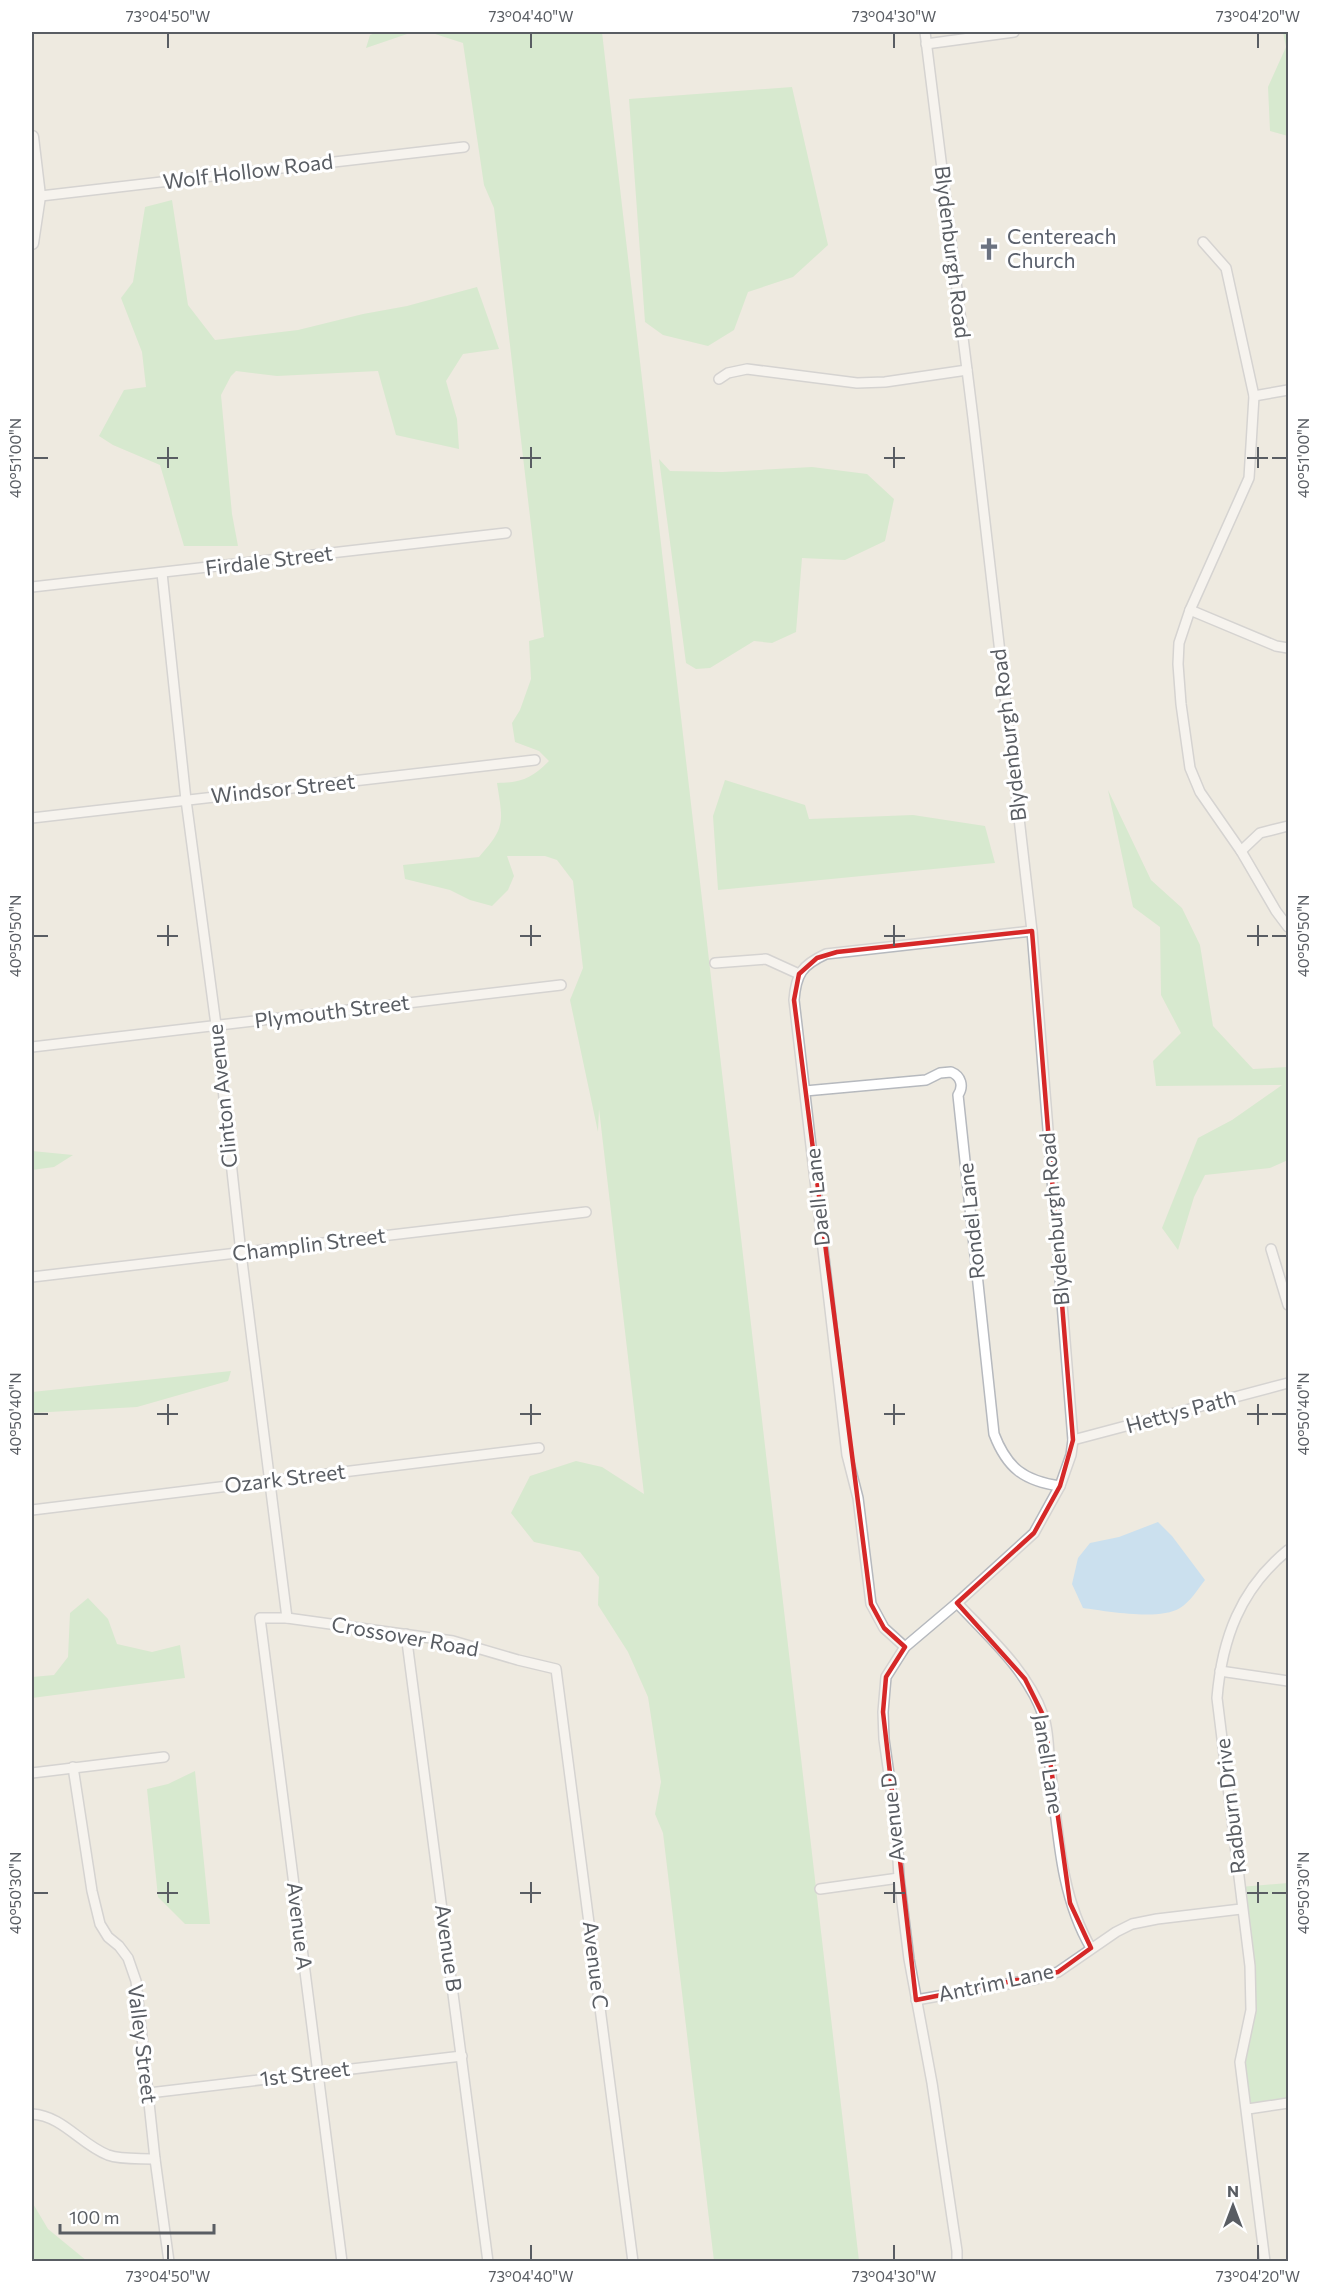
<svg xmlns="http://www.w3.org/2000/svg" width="1320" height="2293" viewBox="0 0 1320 2293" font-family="Commissioner,sans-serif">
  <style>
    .green { fill: #bbe8ba }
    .water { fill: #9fd6ff }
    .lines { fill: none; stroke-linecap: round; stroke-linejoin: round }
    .minor-casing { stroke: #b6b9be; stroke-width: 12 }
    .tertiary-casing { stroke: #b6b9be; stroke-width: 15 }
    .minor { stroke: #fff; stroke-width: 9 }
    .tertiary { stroke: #fff; stroke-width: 12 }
    .marked { fill: none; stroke: #d62828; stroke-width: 4.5; stroke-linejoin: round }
    .ticks { fill: none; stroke: #595d63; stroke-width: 2 }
    .labels { text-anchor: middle; stroke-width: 6; stroke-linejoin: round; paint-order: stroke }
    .street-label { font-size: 21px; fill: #595d63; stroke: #fff }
    .worship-label { font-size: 21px; fill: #5b616d; stroke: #fff; text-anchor: start }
    .neatline { fill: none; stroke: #595d63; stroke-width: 2 }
    .ticks-label { font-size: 15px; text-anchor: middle; fill: #595d63 }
  </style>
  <rect width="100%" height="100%" fill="#eeeae0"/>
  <g class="green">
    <path d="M 378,32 L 602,32 L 859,2261 L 714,2261 L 663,1833 L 655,1814 L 661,1782 L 648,1697 L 628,1652 L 598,1605 L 599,1577 L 580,1552 L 534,1542 L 511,1513 L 530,1476 L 576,1461 L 602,1467 L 644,1494 L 599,1109 L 598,1132 L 570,1000 L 583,968 L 573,881 L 557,860 L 545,856 L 507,856 L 514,876 L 508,890 L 492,906 L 470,900 L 450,890 L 405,879 L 403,865 L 479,857 C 506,827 503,822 497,783 C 521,783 532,778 549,761 L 539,751 L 515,742 L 512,723 L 520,710 L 531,679 L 529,641 L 544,637 L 494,208 L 484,185 L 463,43 L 432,33 L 410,33 L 366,48 L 370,35 Z"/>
    <polygon points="1283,32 1288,32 1288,136 1270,131 1268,87 1286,47"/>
    <polygon points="792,87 828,245 793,277 748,292 734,330 708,346 663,335 645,322 629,99"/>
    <polygon points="172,200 188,305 215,340 298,330 363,314 407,306 477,287 499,349 463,354 446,381 457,419 459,449 396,435 378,371 277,376 236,371 231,376 221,395 232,514 238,546 184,546 160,465 113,445 99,436 124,390 146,387 142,352 121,298 133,282 145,207"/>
    <polygon points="659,459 670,471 722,472 812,467 867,474 894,499 885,541 845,560 802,558 796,632 772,643 754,641 710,668 696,669 686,663"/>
    <polygon points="725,780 805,805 809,819 913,815 985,826 995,863 718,890 713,816"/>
    <polygon points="1108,790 1151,880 1182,908 1200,945 1213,1026 1253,1069 1288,1067 1288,1160 1270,1168 1205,1175 1194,1197 1178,1250 1162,1228 1198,1138 1232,1120 1282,1085 1156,1086 1153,1061 1181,1033 1161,995 1160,927 1133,907"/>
    <polygon points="32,1151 73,1155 54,1167 32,1170"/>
    <polygon points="231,1371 228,1381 137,1407 32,1413 32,1392"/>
    <polygon points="88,1598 108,1619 117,1644 152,1652 180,1645 185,1678 32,1698 32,1677 54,1675 68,1657 70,1613"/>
    <polygon points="195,1771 210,1924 185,1924 158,1897 147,1789 168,1784"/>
    <polygon points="1288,1883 1288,2098 1251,2105 1240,2062 1251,2010 1240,1887"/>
    <polygon points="32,2202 48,2229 87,2261 32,2261"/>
  </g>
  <path class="water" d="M 1158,1522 L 1172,1536 L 1205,1580 C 1198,1589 1190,1602 1180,1608 C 1159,1621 1106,1611 1083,1608 L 1072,1584 L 1078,1558 L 1090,1543 L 1119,1537 Z"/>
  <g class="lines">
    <g class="minor-casing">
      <g id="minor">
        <polyline points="925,32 973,418 1032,931 1073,1440 1071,1455 1060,1486 1034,1533 957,1603 905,1647 886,1677 883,1712 884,1739 896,1824 899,1878 909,1959 932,2083 957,2251 957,2262"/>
        <polyline points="926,44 1014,32"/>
        <polyline points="32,197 464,147"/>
        <polyline points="1203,242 1226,268 1254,396 1249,478 1190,610 1179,643 1178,664 1181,704 1190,768 1200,792 1241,851 1276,911 1288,927"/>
        <polyline points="719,379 728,373 747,369 857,383 885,382 967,370"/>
        <polyline points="1254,396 1288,390"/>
        <polyline points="162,573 186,800 216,1025 241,1253 287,1618"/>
        <polyline points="32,587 506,533"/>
        <polyline points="1190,610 1276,646 1288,648"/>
        <polyline points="32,818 535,760"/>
        <polyline points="1241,851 1260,833 1288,826"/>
        <polyline points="715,963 766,959 799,974"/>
        <polyline points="32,1047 561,985"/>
        <path d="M 805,1091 L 926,1080 L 940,1073 L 951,1072 C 961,1076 964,1086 958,1095 L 994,1434 C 1007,1468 1024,1481 1060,1486"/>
        <polyline points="1271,1249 1288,1305"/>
        <polyline points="32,1277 586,1212"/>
        <polyline points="1073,1440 1288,1383"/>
        <polyline points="32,1510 539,1448"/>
        <path d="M 957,1603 C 988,1636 1028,1671 1043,1715 C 1049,1730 1048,1750 1050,1766 C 1058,1827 1059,1894 1091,1948"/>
        <polyline points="406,1634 488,2262"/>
        <path d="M 905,1647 L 884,1628 L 871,1604 L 858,1498 L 847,1455 L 794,1000 C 796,974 802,965 826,954 L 1032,931"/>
        <polyline points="1220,1671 1288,1681"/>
        <polyline points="73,1767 92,1891 100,1924 108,1937 119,1946 128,1958 136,1981 155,2159 169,2262"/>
        <polyline points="32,1773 164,1757"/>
        <polyline points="820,1889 899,1878"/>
        <polyline points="916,2000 1036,1979 1058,1972 1116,1932 1132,1924 1157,1919 1241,1909"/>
        <polyline points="149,2093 462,2056"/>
        <polyline points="1248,2109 1288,2103"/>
        <path d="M 32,2114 C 63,2116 80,2144 108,2155 C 122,2160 140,2158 155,2159"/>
        <polyline points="342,2262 260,1618 287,1618 453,1641 518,1660 556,1669 633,2262"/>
        <path d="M 1265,2262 L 1240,2062 L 1251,2010 L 1250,1966 L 1217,1698 C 1222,1639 1240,1589 1288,1550"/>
      </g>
    </g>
    <g class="tertiary-casing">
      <polyline id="tertiary" points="32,137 39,196 32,243"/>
    </g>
    <use href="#minor" class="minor"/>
    <use href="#tertiary" class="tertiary"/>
  </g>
  <path d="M0 0H1320V2293H0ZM 1032,931 L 1073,1440 L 1060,1486 L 1034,1533 L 957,1603 L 1025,1679 L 1044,1717 L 1070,1903 L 1091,1948 L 1058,1972 L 916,2000 L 883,1712 L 886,1677 L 905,1647 L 884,1628 L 871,1604 L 794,1000 L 799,974 L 817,958 L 837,952 Z" fill="#eeeae0" fill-opacity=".55" fill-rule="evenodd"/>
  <path class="marked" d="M 1032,931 L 1073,1440 L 1060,1486 L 1034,1533 L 957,1603 L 1025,1679 L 1044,1717 L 1070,1903 L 1091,1948 L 1058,1972 L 916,2000 L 883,1712 L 886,1677 L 905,1647 L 884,1628 L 871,1604 L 794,1000 L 799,974 L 817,958 L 837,952 Z"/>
  <path class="ticks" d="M 168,33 L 168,48M 531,33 L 531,48M 894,33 L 894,48M 1258,33 L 1258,48M 168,447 L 168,468M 531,447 L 531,468M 894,447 L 894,468M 1258,447 L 1258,468M 33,458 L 48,458M 157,458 L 178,458M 520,458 L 541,458M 884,458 L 905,458M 1247,458 L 1268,458M 1272,458 L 1287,458M 168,925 L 168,946M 531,925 L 531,946M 894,925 L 894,946M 1258,925 L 1258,946M 33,936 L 48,936M 157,936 L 178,936M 520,936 L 541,936M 884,936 L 905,936M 1247,936 L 1268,936M 1272,936 L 1287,936M 168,1404 L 168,1425M 531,1404 L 531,1425M 894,1404 L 894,1425M 1258,1404 L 1258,1425M 33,1414 L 48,1414M 157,1414 L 178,1414M 520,1414 L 541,1414M 884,1414 L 905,1414M 1247,1414 L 1268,1414M 1272,1414 L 1287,1414M 168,1882 L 168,1903M 531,1882 L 531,1903M 894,1882 L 894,1903M 1258,1882 L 1258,1903M 33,1893 L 48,1893M 157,1893 L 178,1893M 520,1893 L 541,1893M 884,1893 L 905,1893M 1247,1893 L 1268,1893M 1272,1893 L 1287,1893M 168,2245 L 168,2260M 531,2245 L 531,2260M 894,2245 L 894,2260M 1258,2245 L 1258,2260"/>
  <defs>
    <g id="church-bare" transform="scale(1.8)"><path d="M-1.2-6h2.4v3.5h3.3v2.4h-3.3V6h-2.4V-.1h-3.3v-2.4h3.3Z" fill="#6b7280" stroke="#fff" stroke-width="2.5" paint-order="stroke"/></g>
  </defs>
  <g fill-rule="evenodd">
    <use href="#church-bare" x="989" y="249"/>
  </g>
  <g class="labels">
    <g class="street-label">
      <text transform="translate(248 172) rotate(-7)" y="7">Wolf Hollow Road</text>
      <text transform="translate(952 252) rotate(83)" y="7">Blydenburgh Road</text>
      <text transform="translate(269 561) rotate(-7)" y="7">Firdale Street</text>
      <text transform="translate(1009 735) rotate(-97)" y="7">Blydenburgh Road</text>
      <text transform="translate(283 789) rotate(-6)" y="7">Windsor Street</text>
      <text transform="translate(332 1012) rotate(-7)" y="7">Plymouth Street</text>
      <text transform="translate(223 1096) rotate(-96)" y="7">Clinton Avenue</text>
      <text transform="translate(818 1197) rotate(-96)" y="7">Daell Lane</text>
      <text transform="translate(1055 1219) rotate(-95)" y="7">Blydenburgh Road</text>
      <text transform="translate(972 1221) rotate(-96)" y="7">Rondel Lane</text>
      <text transform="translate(309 1245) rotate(-7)" y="7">Champlin Street</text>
      <text transform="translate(1181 1412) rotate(-15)" y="7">Hettys Path</text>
      <text transform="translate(285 1479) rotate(-7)" y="7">Ozark Street</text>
      <text transform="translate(405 1637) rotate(10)" y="7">Crossover Road</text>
      <text transform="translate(1048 1764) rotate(81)" y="7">Janell Lane</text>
      <text transform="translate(1231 1806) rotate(-97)" y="7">Radburn Drive</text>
      <text transform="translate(893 1817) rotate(-96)" y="7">Avenue D</text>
      <text transform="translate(299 1926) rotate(83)" y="7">Avenue A</text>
      <text transform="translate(448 1948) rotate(82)" y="7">Avenue B</text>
      <text transform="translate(595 1965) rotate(83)" y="7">Avenue C</text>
      <text transform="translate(996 1983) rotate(-12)" y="7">Antrim Lane</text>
      <text transform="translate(142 2044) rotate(83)" y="7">Valley Street</text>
      <text transform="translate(305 2074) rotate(-7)" y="7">1st Street</text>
    </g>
    <g class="worship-label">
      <text x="1007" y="244">Centereach<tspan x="1007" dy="24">Church</tspan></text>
    </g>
  </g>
  <rect width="1320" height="2293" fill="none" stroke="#ffffff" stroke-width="66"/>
  <g transform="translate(1233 2206)" stroke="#ffffff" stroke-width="4.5" paint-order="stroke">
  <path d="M0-4.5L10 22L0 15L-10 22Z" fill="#595d63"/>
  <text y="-9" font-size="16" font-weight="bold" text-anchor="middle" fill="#595d63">N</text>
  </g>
  <path d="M60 2224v9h154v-9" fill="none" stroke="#595d63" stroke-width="3"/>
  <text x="69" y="2224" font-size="18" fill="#595d63" stroke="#ffffff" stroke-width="4.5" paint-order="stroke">100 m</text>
  <rect x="33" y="33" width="1254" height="2227" class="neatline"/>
  <g class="ticks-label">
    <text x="168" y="22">73°04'50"W</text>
    <text x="531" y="22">73°04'40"W</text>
    <text x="894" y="22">73°04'30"W</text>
    <text x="1258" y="22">73°04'20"W</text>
    <text transform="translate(16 458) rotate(-90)" y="5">40°51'00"N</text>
    <text transform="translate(1304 458) rotate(-90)" y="5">40°51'00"N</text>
    <text transform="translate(16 936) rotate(-90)" y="5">40°50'50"N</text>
    <text transform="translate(1304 936) rotate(-90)" y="5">40°50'50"N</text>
    <text transform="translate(16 1414) rotate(-90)" y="5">40°50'40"N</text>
    <text transform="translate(1304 1414) rotate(-90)" y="5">40°50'40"N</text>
    <text transform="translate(16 1893) rotate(-90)" y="5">40°50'30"N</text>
    <text transform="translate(1304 1893) rotate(-90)" y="5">40°50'30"N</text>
    <text x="168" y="2282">73°04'50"W</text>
    <text x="531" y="2282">73°04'40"W</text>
    <text x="894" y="2282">73°04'30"W</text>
    <text x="1258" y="2282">73°04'20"W</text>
  </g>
</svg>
